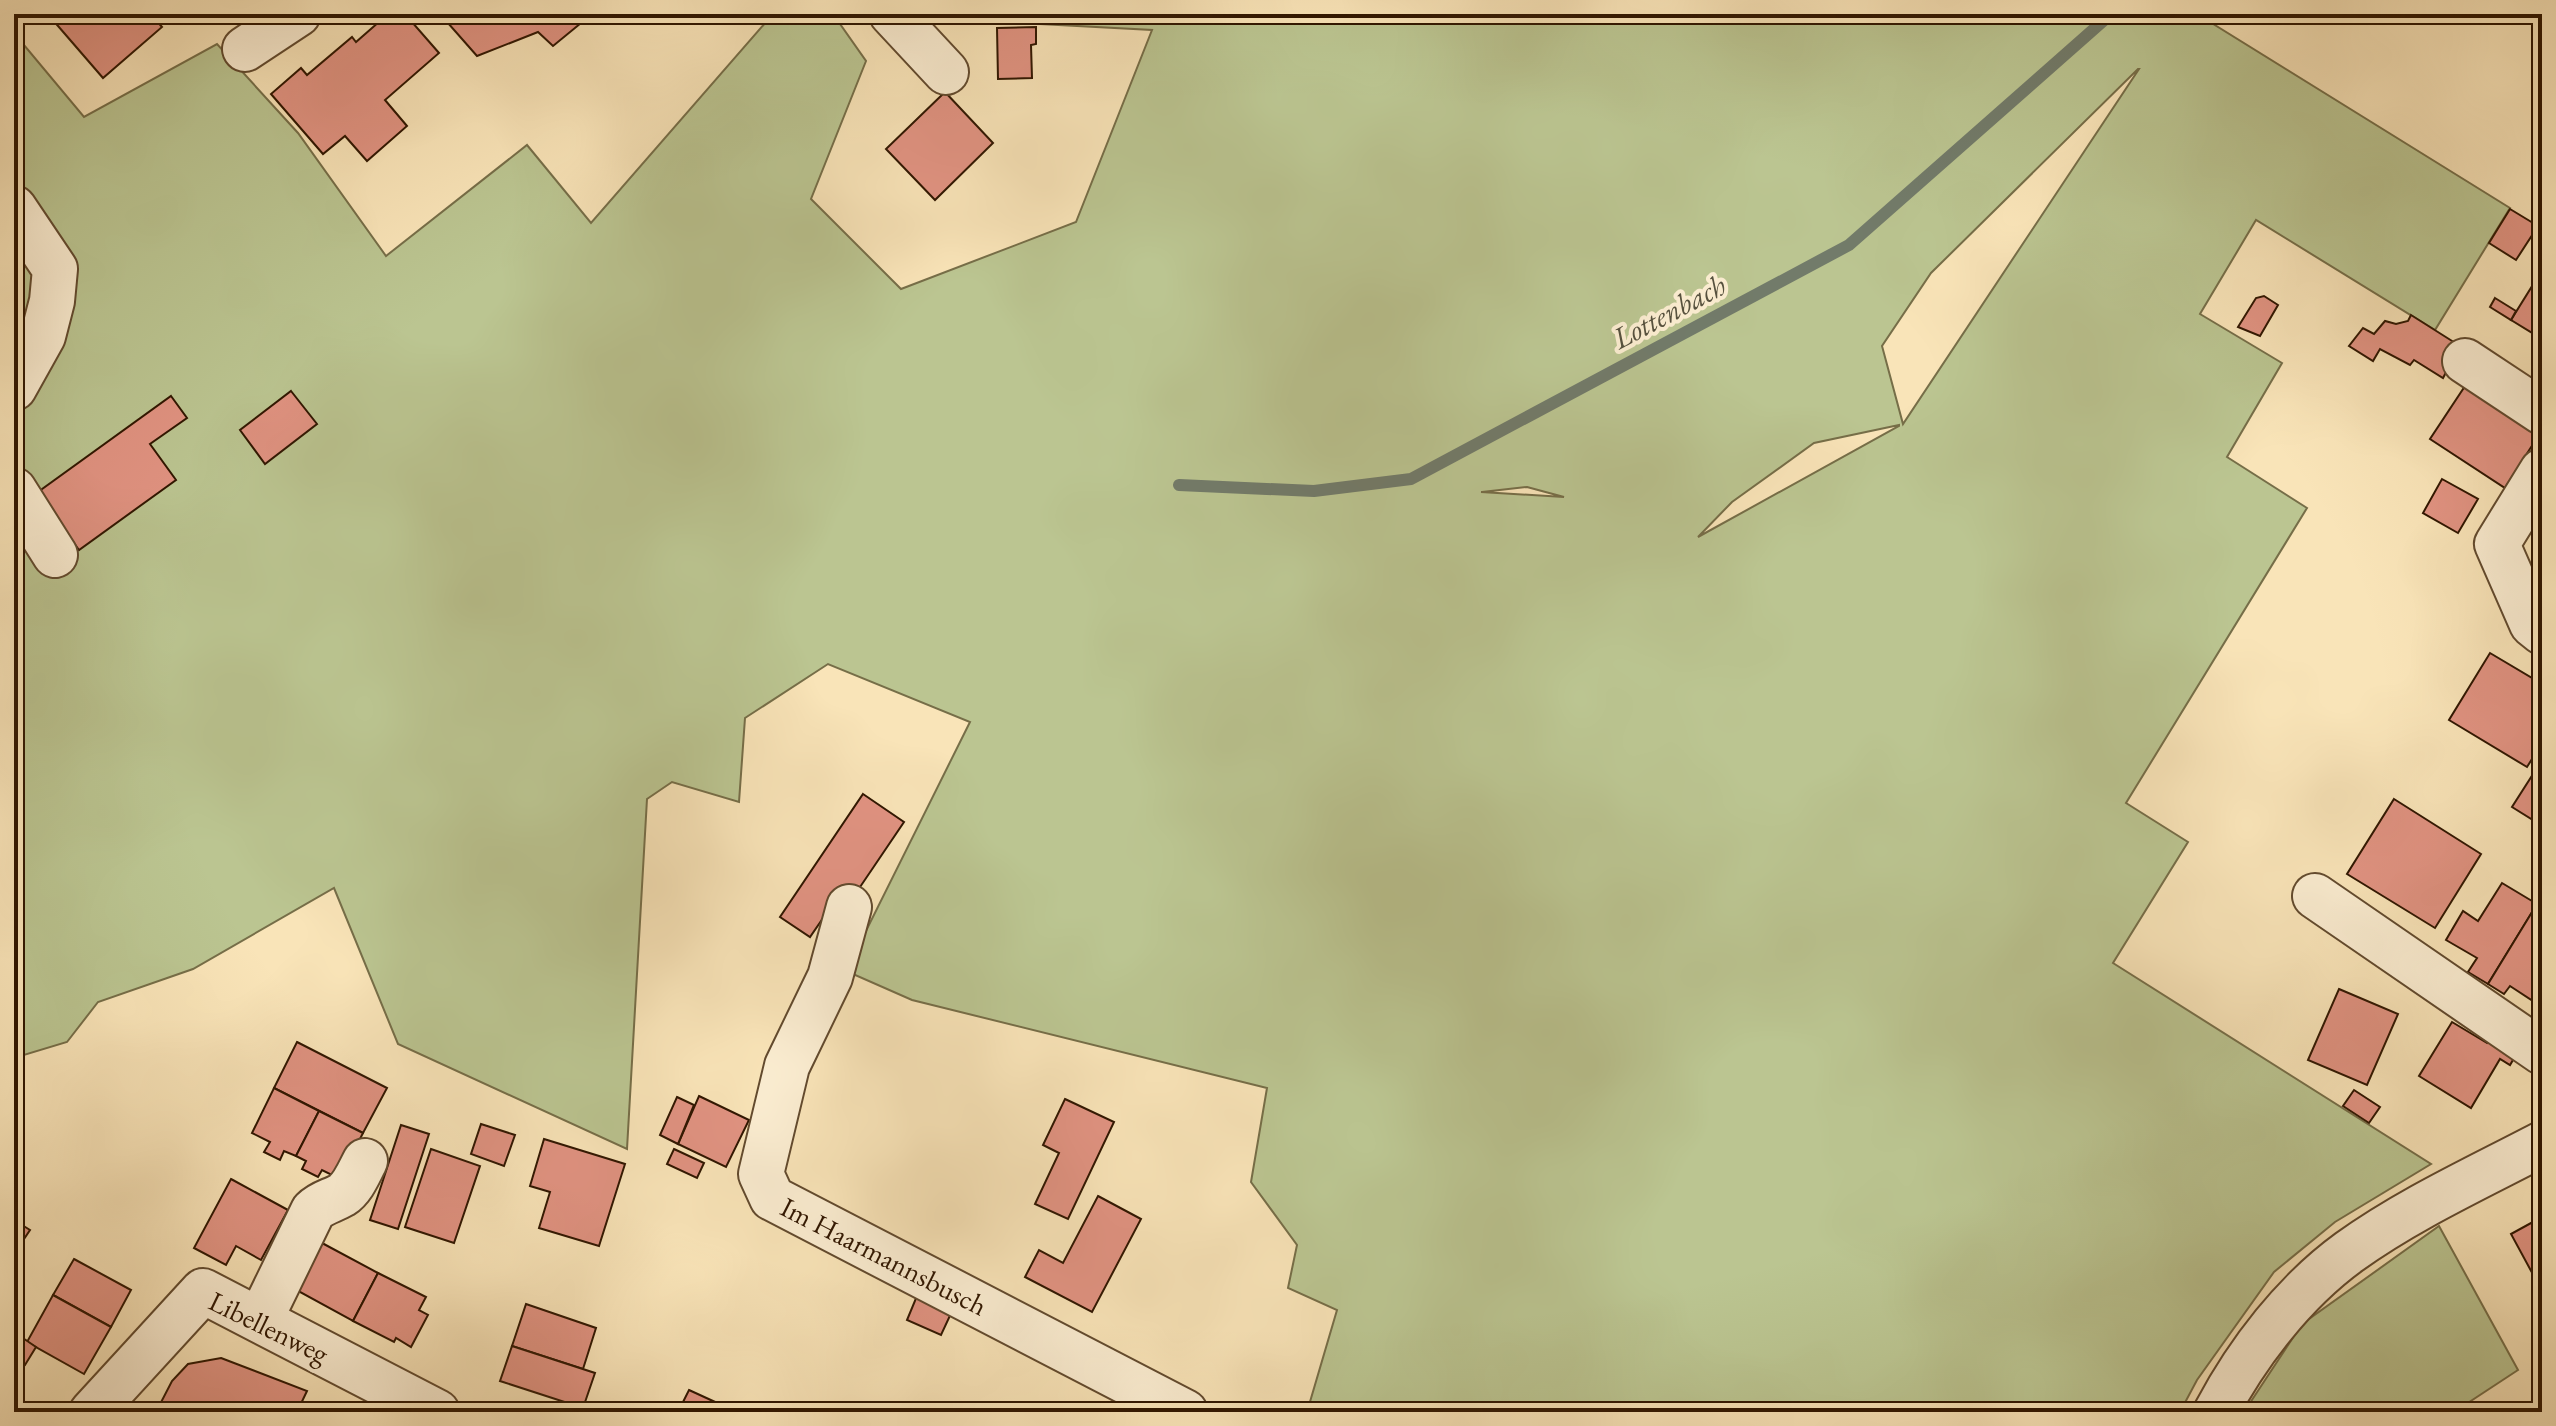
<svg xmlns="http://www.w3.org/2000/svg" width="2556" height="1426" viewBox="0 0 2556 1426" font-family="'EB Garamond',serif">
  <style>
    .green { fill: #bbc591; stroke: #766e48; stroke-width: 2; fill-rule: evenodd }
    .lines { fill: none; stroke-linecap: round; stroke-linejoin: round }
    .stream { stroke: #727b6a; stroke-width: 12 }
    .building { fill: #e19382; stroke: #301600; stroke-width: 2 }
    .minor-casing { stroke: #624a2e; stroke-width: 48 }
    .minor { stroke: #fbedd1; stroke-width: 44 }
    .labels { text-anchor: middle; stroke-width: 8; stroke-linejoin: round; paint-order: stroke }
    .street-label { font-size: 28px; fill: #301600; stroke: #fbedd1 }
    .water-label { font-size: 30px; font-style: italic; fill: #56513e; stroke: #fbedd1 }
  </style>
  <rect width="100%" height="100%" fill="#f9e4b8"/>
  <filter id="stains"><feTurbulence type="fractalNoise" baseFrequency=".0025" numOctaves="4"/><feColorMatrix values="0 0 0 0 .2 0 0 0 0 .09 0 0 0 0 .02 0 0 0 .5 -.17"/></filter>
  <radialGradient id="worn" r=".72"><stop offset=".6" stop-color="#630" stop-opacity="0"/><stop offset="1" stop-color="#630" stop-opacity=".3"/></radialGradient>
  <g class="green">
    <path d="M 773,14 L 833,14 L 866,61 L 811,199 L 901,289 L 1076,222 L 1152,30 L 967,20 L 969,14 L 2197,14 L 2510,208 L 2435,330 L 2256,220 L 2200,314 L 2282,363 L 2227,457 L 2307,508 L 2126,803 L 2188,842 L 2113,963 L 2431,1164 L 2335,1222 L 2274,1272 L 2197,1380 L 2180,1412 L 1307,1412 L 1337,1310 L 1288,1288 L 1297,1245 L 1251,1182 L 1267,1088 L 912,1000 L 846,971 L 970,722 L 828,664 L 745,718 L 739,802 L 672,782 L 647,799 L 627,1149 L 398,1044 L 334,888 L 193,969 L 98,1002 L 67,1042 L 14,1058 L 14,33 L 84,117 L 217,44 L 298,133 L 386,256 L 527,145 L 591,223 ZM 2138,69 L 2139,69 L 1903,424 L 1882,346 L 1931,273 ZM 1899,425 L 1899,426 L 1698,537 L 1732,502 L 1814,443 ZM 1527,487 L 1564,497 L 1481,492 L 1482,492 Z"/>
    <polygon points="2439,1226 2518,1370 2454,1412 2244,1412 2302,1324"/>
  </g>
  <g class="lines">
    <polyline class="stream" points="1179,485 1314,491 1411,479 1849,245 2111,14"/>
  </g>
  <g class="building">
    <polygon points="58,14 151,14 162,27 103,78 52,19"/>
    <polygon points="388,14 405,14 439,53 385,100 407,126 367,161 345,136 323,154 271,94 301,68 307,75 352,37 356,42"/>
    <polygon points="440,14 592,14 553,46 538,32 477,56"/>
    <polygon points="1036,27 1036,44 1031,45 1032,78 998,79 997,28"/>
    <polygon points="945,92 993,143 935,200 886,149"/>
    <polygon points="2510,209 2538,226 2516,260 2489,243"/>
    <polygon points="2539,275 2542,277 2542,339 2511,320"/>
    <polygon points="2264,296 2278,305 2260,336 2238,327 2256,298"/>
    <polygon points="2495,298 2516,311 2511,320 2490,307"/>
    <polygon points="2411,315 2460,346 2443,378 2414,360 2410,365 2380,349 2373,361 2349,346 2363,328 2374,334 2385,321 2396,324 2408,321"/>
    <polygon points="2473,374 2542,430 2505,488 2430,439"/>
    <polygon points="291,391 317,424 265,464 240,430"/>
    <polygon points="171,396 187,418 150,444 176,480 79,550 38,492"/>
    <polygon points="2442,479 2478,499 2458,533 2423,513"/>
    <polygon points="2490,653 2542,684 2542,743 2527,767 2449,720"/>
    <polygon points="2542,760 2542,823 2541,825 2512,807"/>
    <polygon points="863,794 904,822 856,893 845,886 810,937 780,917"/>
    <polygon points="2394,799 2481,854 2435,928 2347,874"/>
    <polygon points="2502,883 2537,904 2488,984 2468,972 2477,958 2446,940 2463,911 2478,921"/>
    <polygon points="2537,904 2542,907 2542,1007 2510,986 2504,994 2488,984"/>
    <polygon points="2339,989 2398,1014 2367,1085 2308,1060"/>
    <polygon points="2452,1022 2487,1043 2494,1032 2520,1048 2510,1065 2500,1059 2471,1108 2419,1076"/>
    <polygon points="297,1042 387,1088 363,1133 274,1088"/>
    <polygon points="274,1088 319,1111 296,1156 284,1151 280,1160 264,1152 270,1142 252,1133"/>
    <polygon points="2354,1090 2380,1107 2369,1123 2343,1106"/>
    <polygon points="699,1096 749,1120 726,1167 678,1144"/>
    <polygon points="677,1097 694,1105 678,1144 660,1135"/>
    <polygon points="1065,1099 1114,1122 1068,1219 1035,1204 1059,1153 1043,1145"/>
    <polygon points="319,1111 363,1133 340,1179 322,1170 318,1177 302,1169 306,1161 296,1156"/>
    <polygon points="481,1124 515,1135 504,1166 471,1154"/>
    <polygon points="401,1125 429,1134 398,1229 370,1220"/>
    <polygon points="544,1139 625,1164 599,1246 539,1228 550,1192 530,1186"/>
    <polygon points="431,1149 480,1166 454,1243 405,1227"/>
    <polygon points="674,1149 704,1163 697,1178 667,1164"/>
    <polygon points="231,1179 288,1210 261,1260 236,1246 226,1265 194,1248"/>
    <polygon points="1098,1196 1141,1219 1092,1312 1025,1277 1039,1250 1063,1263"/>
    <polygon points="2542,1217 2542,1291 2511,1234"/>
    <polygon points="14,1220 30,1230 14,1254"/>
    <polygon points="322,1243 378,1273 353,1321 289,1286 314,1258"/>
    <polygon points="74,1259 131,1290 111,1327 53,1295"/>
    <polygon points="378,1273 426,1297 419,1310 428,1315 411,1347 396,1338 394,1342 353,1321"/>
    <polygon points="919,1291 954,1307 941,1335 907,1320"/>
    <polygon points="53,1295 111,1327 84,1374 27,1342"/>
    <polygon points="526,1304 596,1328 583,1369 512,1346"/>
    <polygon points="14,1332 36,1347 25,1365 14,1359"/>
    <polygon points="512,1346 595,1373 583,1408 500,1381"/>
    <polygon points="221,1358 307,1391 297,1412 156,1412 172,1381 188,1364"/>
    <polygon points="689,1390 737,1412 678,1412"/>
    <polygon points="341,1405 356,1412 338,1412"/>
  </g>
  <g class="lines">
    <g class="minor-casing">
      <g id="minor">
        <polyline points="892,14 946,72"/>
        <polyline points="245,49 298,14"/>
        <polyline points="14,208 55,269 52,301 43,336 14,388"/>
        <polyline points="2465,361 2542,412"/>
        <polyline points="2542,471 2497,544 2532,624 2542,632"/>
        <polyline points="14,490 55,555"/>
        <polyline points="2315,896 2542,1052"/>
        <polyline points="849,907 830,977 787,1066 761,1174 772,1198 1185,1412"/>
        <path d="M 260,1320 L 313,1211 C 322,1202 332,1201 342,1195 C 353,1188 359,1172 365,1161"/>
        <polyline points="92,1412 203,1291 437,1412"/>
        <path d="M 2216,1412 C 2248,1352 2294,1292 2349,1252 C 2409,1209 2477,1178 2542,1144"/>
      </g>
    </g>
    <use href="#minor" class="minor"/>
  </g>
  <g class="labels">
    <g class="street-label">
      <text transform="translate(884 1256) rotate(27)" y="10">Im Haarmannsbusch</text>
      <text transform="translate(269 1327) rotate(26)" y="10">Libellenweg</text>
    </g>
    <g class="water-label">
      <text transform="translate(1669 312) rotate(-28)" y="10">Lottenbach</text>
    </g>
  </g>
  <rect width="2556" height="1426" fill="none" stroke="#f9e4b8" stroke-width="48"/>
  <rect x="16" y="16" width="2524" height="1394" fill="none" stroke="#301600" stroke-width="4"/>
  <rect x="24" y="24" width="2508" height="1378" fill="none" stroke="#301600" stroke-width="2"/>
  <rect width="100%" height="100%" filter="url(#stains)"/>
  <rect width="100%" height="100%" fill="url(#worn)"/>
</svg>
